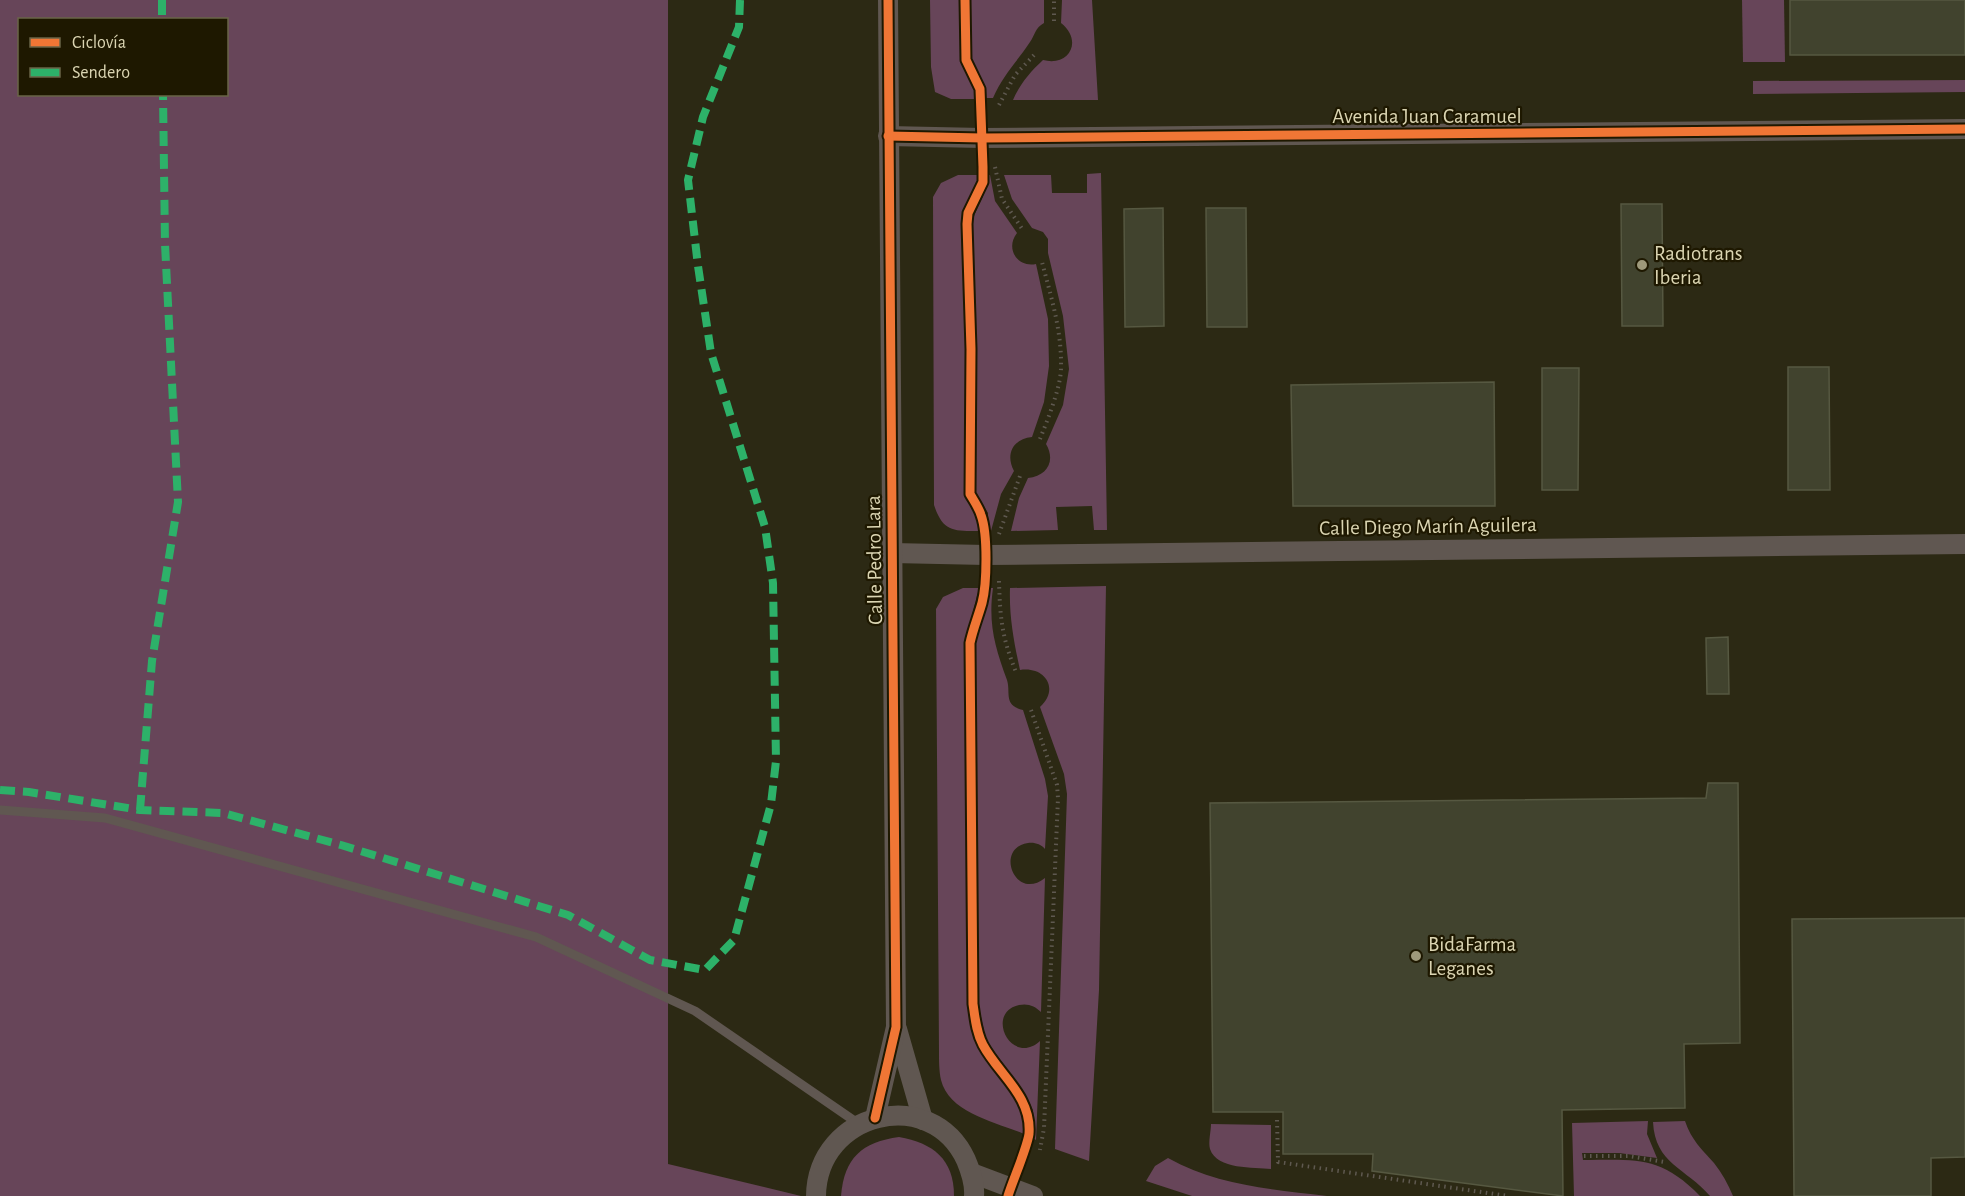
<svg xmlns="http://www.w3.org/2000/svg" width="1965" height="1196" viewBox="0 0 1965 1196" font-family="'Alegreya Sans',sans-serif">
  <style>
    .green { fill: #674559; fill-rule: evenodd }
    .building { fill: #41432e; stroke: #565841; stroke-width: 1.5 }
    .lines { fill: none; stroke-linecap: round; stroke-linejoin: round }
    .path { stroke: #5f5950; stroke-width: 4; stroke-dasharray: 1.5 4.5; stroke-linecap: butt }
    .service { stroke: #605751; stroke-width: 9 }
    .minor { stroke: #605751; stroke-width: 20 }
    .quiet { stroke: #2db169; stroke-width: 8; stroke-dasharray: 15 8; stroke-linecap: butt }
    .cycleway-casing { stroke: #1e1800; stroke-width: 13 }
    .cycleway { stroke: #f07635; stroke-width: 9 }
    .poi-dot { fill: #9e997b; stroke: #1e1800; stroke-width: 2 }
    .labels { text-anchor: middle; stroke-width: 4.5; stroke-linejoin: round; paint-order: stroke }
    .street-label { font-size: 21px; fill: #dbd5b2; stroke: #1e1800 }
    .poi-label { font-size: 21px; fill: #dbd5b2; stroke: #1e1800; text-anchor: start }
  </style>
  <rect width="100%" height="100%" fill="#2c2914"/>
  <g class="green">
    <path d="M 0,0 L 668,0 L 668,1164 L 801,1196 L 0,1196 ZM 20,20 L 226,20 L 226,94 L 20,94 Z"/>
    <polygon points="930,0 961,0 962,61 978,91 978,99 951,99 935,92 931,67"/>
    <path d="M 968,0 L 1044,0 L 1044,23 C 1035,28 1035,35 1030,42 C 1016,63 1003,75 993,98 L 985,98 L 985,89 L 969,59 Z"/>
    <path d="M 1062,0 L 1092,0 L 1098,100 L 1013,100 C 1020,84 1030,72 1043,60 C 1070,67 1083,40 1061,23 Z"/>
    <polygon points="1742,0 1784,0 1785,62 1743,62"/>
    <polygon points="1965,80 1965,92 1753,94 1753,81"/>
    <path d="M 1101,173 L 1107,530 L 1094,530 L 1092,506 L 1056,507 L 1058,530 L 1011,531 L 1019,498 L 1028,478 C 1047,476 1056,461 1046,444 L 1063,405 L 1069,369 L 1063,316 L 1048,253 L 1048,239 L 1043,232 L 1032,228 L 1012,199 L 1004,175 L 1051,175 L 1052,193 L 1087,193 L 1087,174 Z"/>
    <path d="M 958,175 L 978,175 C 980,189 966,206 964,224 L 966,309 L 967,495 L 979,517 L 980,531 C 953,531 943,532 934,505 L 933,197 L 941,183 Z"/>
    <path d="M 986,175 L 990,175 L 995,201 L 1017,233 C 1005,248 1017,268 1036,264 L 1048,319 L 1049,366 L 1044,402 L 1032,437 C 1013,439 1005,454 1014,471 L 1001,494 L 991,531 L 987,531 L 988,513 L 976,493 L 975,308 L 972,224 C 975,207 990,192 986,175 Z"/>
    <path d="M 1106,586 L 1099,990 L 1089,1161 L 1055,1149 L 1067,794 L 1064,774 L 1040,707 C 1060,689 1045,666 1020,670 C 1014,642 1009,617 1010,588 Z"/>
    <path d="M 963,588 L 979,588 L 965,643 L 968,1004 L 972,1031 L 976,1044 L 1016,1100 L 1022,1113 L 1024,1134 C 996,1122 949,1113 941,1080 C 939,1071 939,1060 939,1052 L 936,609 L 943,597 Z"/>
    <path d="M 990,588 L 993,588 C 988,624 995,647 1007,680 C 1011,693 1003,705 1023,710 L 1045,779 L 1048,796 L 1045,849 C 1041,844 1034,842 1028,843 C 994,848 1015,902 1045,878 L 1041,1012 C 1035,1006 1028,1003 1019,1005 C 984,1013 1012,1067 1040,1041 L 1036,1140 L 1033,1138 L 1033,1110 L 1025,1094 L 986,1040 L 978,1003 L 975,644 Z"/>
    <path d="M 1648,1121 L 1647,1134 L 1657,1158 L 1619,1153 L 1582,1153 L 1583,1160 C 1636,1160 1660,1155 1700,1196 L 1574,1196 L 1572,1123 Z"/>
    <path d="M 1685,1121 C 1692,1141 1701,1148 1714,1163 C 1722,1173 1728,1184 1733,1196 L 1710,1196 C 1686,1168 1655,1164 1653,1122 Z"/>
    <path d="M 1211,1124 L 1271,1125 L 1271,1169 C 1254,1167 1217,1170 1210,1149 C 1208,1142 1211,1131 1211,1124 Z"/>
    <path d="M 899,1137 C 933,1143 954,1159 954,1196 L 841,1196 C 844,1158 862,1142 899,1137 Z"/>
    <path d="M 1168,1158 C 1218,1186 1272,1189 1327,1196 L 1192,1196 L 1146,1181 L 1155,1166 Z"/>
  </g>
  <g class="building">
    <rect x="1790" y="0" width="175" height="55"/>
    <polygon points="1621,204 1662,204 1663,326 1622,326"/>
    <polygon points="1163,208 1164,326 1125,327 1124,209"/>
    <polygon points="1206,208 1246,208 1247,327 1207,327"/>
    <polygon points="1788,367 1829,367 1830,490 1788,490"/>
    <polygon points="1542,368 1579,368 1578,490 1542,490"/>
    <polygon points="1494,382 1495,506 1293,506 1291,385"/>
    <polygon points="1728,637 1729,694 1707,694 1706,638"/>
    <polygon points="1708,783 1738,783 1740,1043 1684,1044 1685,1108 1562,1110 1563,1196 1372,1171 1373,1154 1283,1154 1283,1112 1213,1112 1210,803 1706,798"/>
    <polygon points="1965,918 1965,1157 1931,1158 1931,1196 1794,1196 1792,919"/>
  </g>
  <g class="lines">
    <g class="path">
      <polyline points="1054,21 1054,0"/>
      <polyline points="999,105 1015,75 1036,53"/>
      <polyline points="995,167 1002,199 1023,230"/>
      <path d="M 1040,439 C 1047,421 1061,387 1061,368 C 1062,331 1051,297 1042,262"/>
      <polyline points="999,534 1020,476"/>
      <path d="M 999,581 C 1000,618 1002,638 1016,672"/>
      <polyline points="1031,710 1057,785 1058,798 1044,1128 1040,1150"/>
      <polyline points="1277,1120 1278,1162 1508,1196"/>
      <polyline points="1584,1156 1629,1156 1665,1162"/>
    </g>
    <polyline class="service" points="0,810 105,818 536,937 695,1011 859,1124"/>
    <g class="minor">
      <polyline points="888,136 982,138 1965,129"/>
      <polyline points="892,553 986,555 1965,544"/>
      <polyline points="897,1029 923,1120"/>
      <polyline points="875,1118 896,1027 888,0"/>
      <polyline points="972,1173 1033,1196"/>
      <path d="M 816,1196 C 817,1112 931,1084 966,1160 C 971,1172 975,1183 974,1196"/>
    </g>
    <g class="quiet">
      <polyline points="162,0 162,20"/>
      <polyline points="0,790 29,792 140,810 223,813 341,845 568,915 650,960 705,970 734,940 771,804 776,761 773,583 765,527 711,353 698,266 688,180 703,117 739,27 740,0"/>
      <polyline points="140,810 152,661 178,502 165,244 163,94"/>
    </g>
    <g class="cycleway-casing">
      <g id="cycleway">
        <path d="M 965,0 L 966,60 L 980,89 L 983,167 L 983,182 L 968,213 L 967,224 L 971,349 L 970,494 C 974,501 979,508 981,515 C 988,534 987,584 982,603 C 978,617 973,629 970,643 L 973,1004 C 975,1017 976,1032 983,1045 C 999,1075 1032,1096 1029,1134 C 1027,1148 1013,1180 1008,1196"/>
        <polyline points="888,136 982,138 1965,129"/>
        <polyline points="875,1118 896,1027 888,0"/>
      </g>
    </g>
    <use href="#cycleway" class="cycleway"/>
  </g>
  <g class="poi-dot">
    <circle cx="1642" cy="265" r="6"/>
    <circle cx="1416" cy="956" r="6"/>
  </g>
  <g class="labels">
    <g class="street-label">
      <text x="1427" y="123">Avenida Juan Caramuel</text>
      <text transform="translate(1428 526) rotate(-1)" y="7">Calle Diego Marín Aguilera</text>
      <text transform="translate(874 560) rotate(-91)" y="7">Calle Pedro Lara</text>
    </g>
    <g class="poi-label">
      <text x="1654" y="260">Radiotrans<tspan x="1654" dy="24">Iberia</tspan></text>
      <text x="1428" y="951">BidaFarma<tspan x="1428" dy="24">Leganes</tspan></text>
    </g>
  </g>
  <rect x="18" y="18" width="210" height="78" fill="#1e1800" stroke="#6a6447" stroke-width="1.5"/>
  <rect x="30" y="38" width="30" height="9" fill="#f07635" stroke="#6a6447" stroke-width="1.5"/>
  <text x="72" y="48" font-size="18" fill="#dbd5b2">Ciclovía</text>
  <rect x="30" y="68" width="30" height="9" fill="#2db169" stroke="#6a6447" stroke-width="1.5"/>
  <text x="72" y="78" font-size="18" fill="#dbd5b2">Sendero</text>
</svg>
